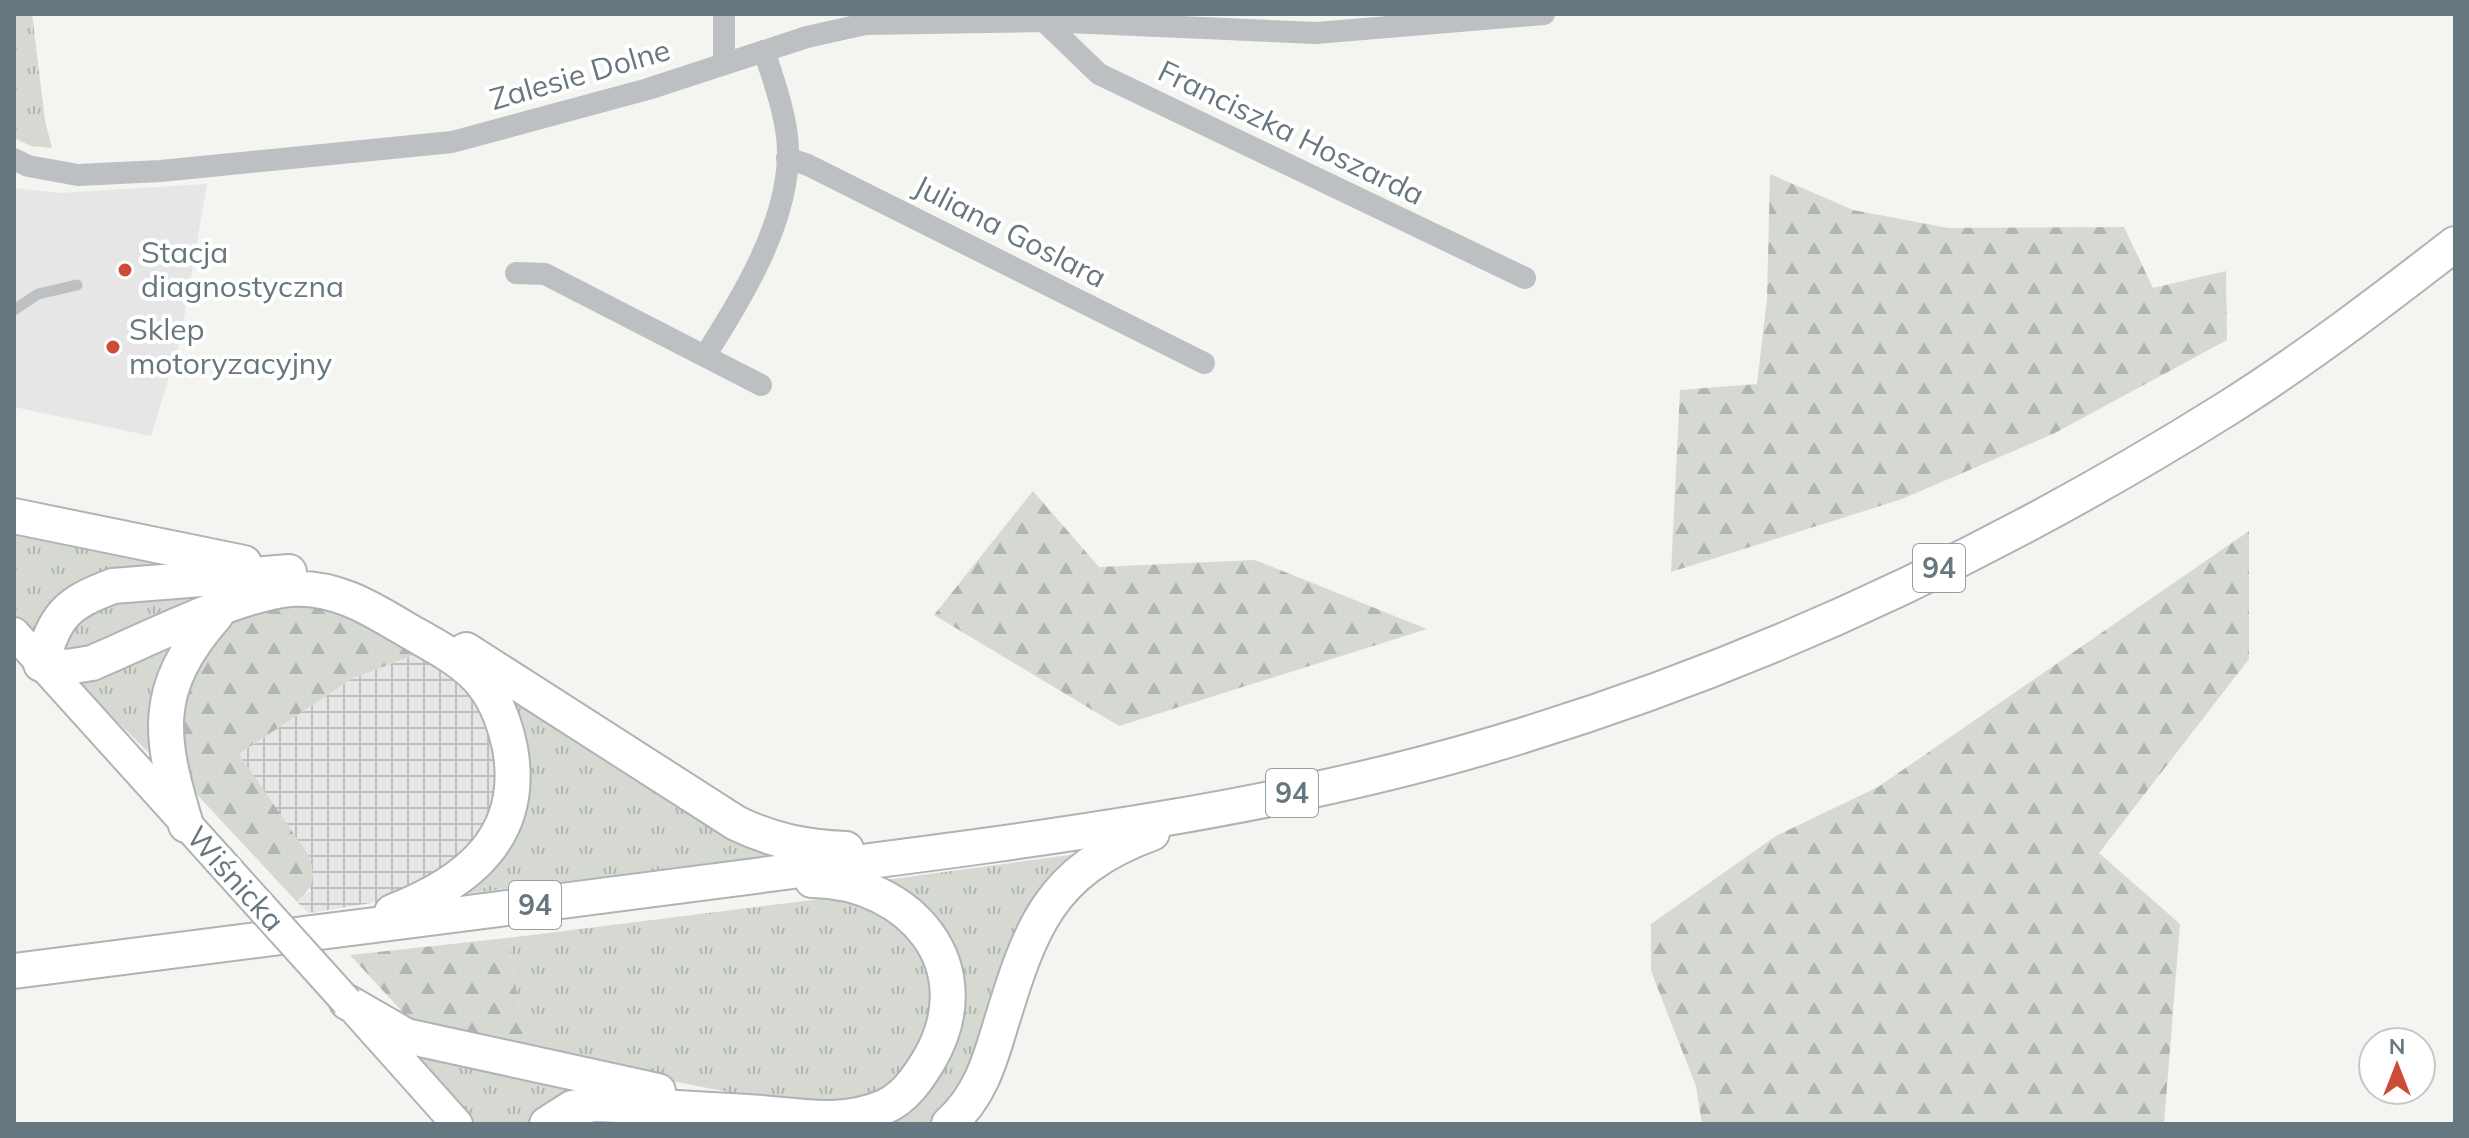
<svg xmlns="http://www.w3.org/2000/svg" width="2469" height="1138" viewBox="0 0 2469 1138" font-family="Mulish,sans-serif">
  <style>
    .built { fill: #e5e6e5 }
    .industrial { fill: url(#industrial-grid) }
    .grass { fill: url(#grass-tufts) }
    .forest { fill: url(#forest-firs) }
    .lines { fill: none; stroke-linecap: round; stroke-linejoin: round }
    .secondary-casing { stroke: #afb4b7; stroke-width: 34 }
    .primary-casing { stroke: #aeb3b5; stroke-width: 38 }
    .lane { stroke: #bcc0c3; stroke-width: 11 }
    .street { stroke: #bcc0c3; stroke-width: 22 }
    .secondary { stroke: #fff; stroke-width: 30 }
    .primary { stroke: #fff; stroke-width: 34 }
    .secondary-bridge-casing { stroke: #afb4b7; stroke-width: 34; stroke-linecap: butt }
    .secondary-bridge { stroke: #fff; stroke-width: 30 }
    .poi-dot { fill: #ce4b38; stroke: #fff; stroke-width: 3 }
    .labels { text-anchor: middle; stroke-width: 8; stroke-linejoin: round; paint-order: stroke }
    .shield { fill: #fff; stroke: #95a0a5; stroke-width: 2 }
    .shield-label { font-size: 28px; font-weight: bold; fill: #67777f }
    .street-label { font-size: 30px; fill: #67777f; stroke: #fff }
    .poi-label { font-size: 30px; fill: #67777f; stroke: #fff; text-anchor: start }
  </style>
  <defs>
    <pattern id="industrial-grid" width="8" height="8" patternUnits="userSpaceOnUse" patternTransform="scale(2)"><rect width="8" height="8" fill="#e5e6e5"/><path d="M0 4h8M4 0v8" fill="none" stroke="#bdbfbf"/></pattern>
    <pattern id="grass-tufts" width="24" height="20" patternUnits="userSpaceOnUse" patternTransform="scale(2)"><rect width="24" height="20" fill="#d5d9d1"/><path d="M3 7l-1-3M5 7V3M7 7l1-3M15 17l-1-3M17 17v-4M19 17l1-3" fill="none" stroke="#b1b5af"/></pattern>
    <pattern id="forest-firs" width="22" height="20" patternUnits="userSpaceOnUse" patternTransform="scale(2)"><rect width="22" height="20" fill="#d5d9d1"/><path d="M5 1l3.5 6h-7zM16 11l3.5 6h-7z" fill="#b1b5af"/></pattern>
  </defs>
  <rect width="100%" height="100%" fill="#f4f4f1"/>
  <polygon class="built" points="207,184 180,341 151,436 14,407 14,188 60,193"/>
  <polygon class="industrial" points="420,653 466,683 493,737 499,805 465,858 402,898 309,913 297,902 311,890 239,754 353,678"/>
  <g class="grass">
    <polygon points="14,14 32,14 45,121 52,148 31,146 14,138"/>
    <polygon points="14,526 213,567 132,574 37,636 14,614"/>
    <polygon points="246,587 56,660 59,644 88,605"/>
    <polygon points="194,630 154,758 79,684"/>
    <polygon points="513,699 766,850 766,856 464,894 461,890 490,869 506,705"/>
    <path d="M 1085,853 L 984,1048 L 934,1124 L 880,1124 C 925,1102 941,1080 957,1033 L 885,880 Z"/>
    <polygon points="845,896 878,908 925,954 934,981 935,1030 885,1099 789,1104 528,1053 507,938"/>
    <polygon points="407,1050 677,1102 531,1124 475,1124"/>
  </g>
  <g class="forest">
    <polygon points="1770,174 1853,210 1948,228 2124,227 2153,288 2226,271 2227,340 2053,434 1902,499 1671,572 1680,390 1757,384 1767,299"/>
    <polygon points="1033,491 1099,567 1255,560 1427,629 1119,726 934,615"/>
    <polygon points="2249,531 2249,659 2099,853 2180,924 2164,1124 1702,1124 1696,1086 1651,971 1651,924 1776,836 1878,787"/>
    <path d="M 300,604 L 340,606 L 420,653 L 353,678 L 239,754 L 309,856 C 316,877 314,887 297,902 L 190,787 L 179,735 L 186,682 L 216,635 L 245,615 Z"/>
    <polygon points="507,938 528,1053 410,1020 350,955"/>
  </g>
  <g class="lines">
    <g class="secondary-casing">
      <g id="secondary">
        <polyline points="14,633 219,860"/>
        <polyline points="357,1012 457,1124"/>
      </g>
    </g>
    <g class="primary-casing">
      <g id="primary">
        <polyline points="14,516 244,563"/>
        <path d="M 289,572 L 113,586 C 65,604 56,615 41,664 L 67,667 L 92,663 C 144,641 236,594 290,589 C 333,586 367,606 402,627 C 427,642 457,656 477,677 C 495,696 505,724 510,748 C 526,837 467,883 392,912"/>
        <path d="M 466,650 L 736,823 C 773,841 805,847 846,849"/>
        <path d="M 186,825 C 159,736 151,689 216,615"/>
        <path d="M 14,971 C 263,940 513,907 762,875 C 1007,843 1254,815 1491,745 C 1749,669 1996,553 2223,411 C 2303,361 2380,302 2455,244"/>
        <polyline points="347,1002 406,1036 658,1091"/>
        <path d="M 547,1124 L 572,1108 L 595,1104 C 646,1106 696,1109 747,1112 C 794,1114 838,1127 884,1107 C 905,1098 918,1078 929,1060 C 984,966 910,881 812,880"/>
        <path d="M 949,1124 C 979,1097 989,1064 1000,1027 C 1030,929 1048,871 1152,833"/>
      </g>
    </g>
    <polyline class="lane" points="14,310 38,294 77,285"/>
    <g class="street">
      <polyline points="1044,21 1099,74 1525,278"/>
      <polyline points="724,63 724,14"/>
      <polyline points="787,158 808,165 1204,363"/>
      <polyline points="14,159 28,166 78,175 161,171 452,142 648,89 807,37 865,24 1044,21 1316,33 1544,14"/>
      <polyline points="516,273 545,274 761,385"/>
      <path d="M 705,356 C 742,297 788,224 788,152 C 788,120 774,81 764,51"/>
    </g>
    <use href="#secondary" class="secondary"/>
    <use href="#primary" class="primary"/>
    <g class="secondary-bridge-casing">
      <polyline id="secondary-bridge" points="219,860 347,1002"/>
    </g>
    <use href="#secondary-bridge" class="secondary-bridge"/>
  </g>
  <g class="poi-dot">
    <circle cx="125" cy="270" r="8"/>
    <circle cx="113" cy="347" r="8"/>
  </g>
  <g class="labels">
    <g class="shield">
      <rect x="1913" y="544" width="52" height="48" rx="6"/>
      <rect x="1266" y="769" width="52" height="48" rx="6"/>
      <rect x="509" y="881" width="52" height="48" rx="6"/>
    </g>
    <g class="shield-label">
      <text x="1939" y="578">94</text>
      <text x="1292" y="803">94</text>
      <text x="535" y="915">94</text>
    </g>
    <g class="street-label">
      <text transform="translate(580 75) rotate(-16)" y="10">Zalesie Dolne</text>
      <text transform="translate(1291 133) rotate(26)" y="10">Franciszka Hoszarda</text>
      <text transform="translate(1010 232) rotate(27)" y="10">Juliana Goslara</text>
      <text transform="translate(235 879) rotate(48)" y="10">Wiśnicka</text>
    </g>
    <g class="poi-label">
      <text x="141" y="263">Stacja<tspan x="141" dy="34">diagnostyczna</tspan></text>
      <text x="129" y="340">Sklep<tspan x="129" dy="34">motoryzacyjny</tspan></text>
    </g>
  </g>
  <rect width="2469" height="1138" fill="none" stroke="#67777f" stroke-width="32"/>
  <g transform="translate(2397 1066)"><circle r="38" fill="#ffffff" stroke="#c2c9cc" stroke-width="2"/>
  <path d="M0-6L14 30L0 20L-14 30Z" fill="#ce4b38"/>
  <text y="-12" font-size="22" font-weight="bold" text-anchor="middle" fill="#67777f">N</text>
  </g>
</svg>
